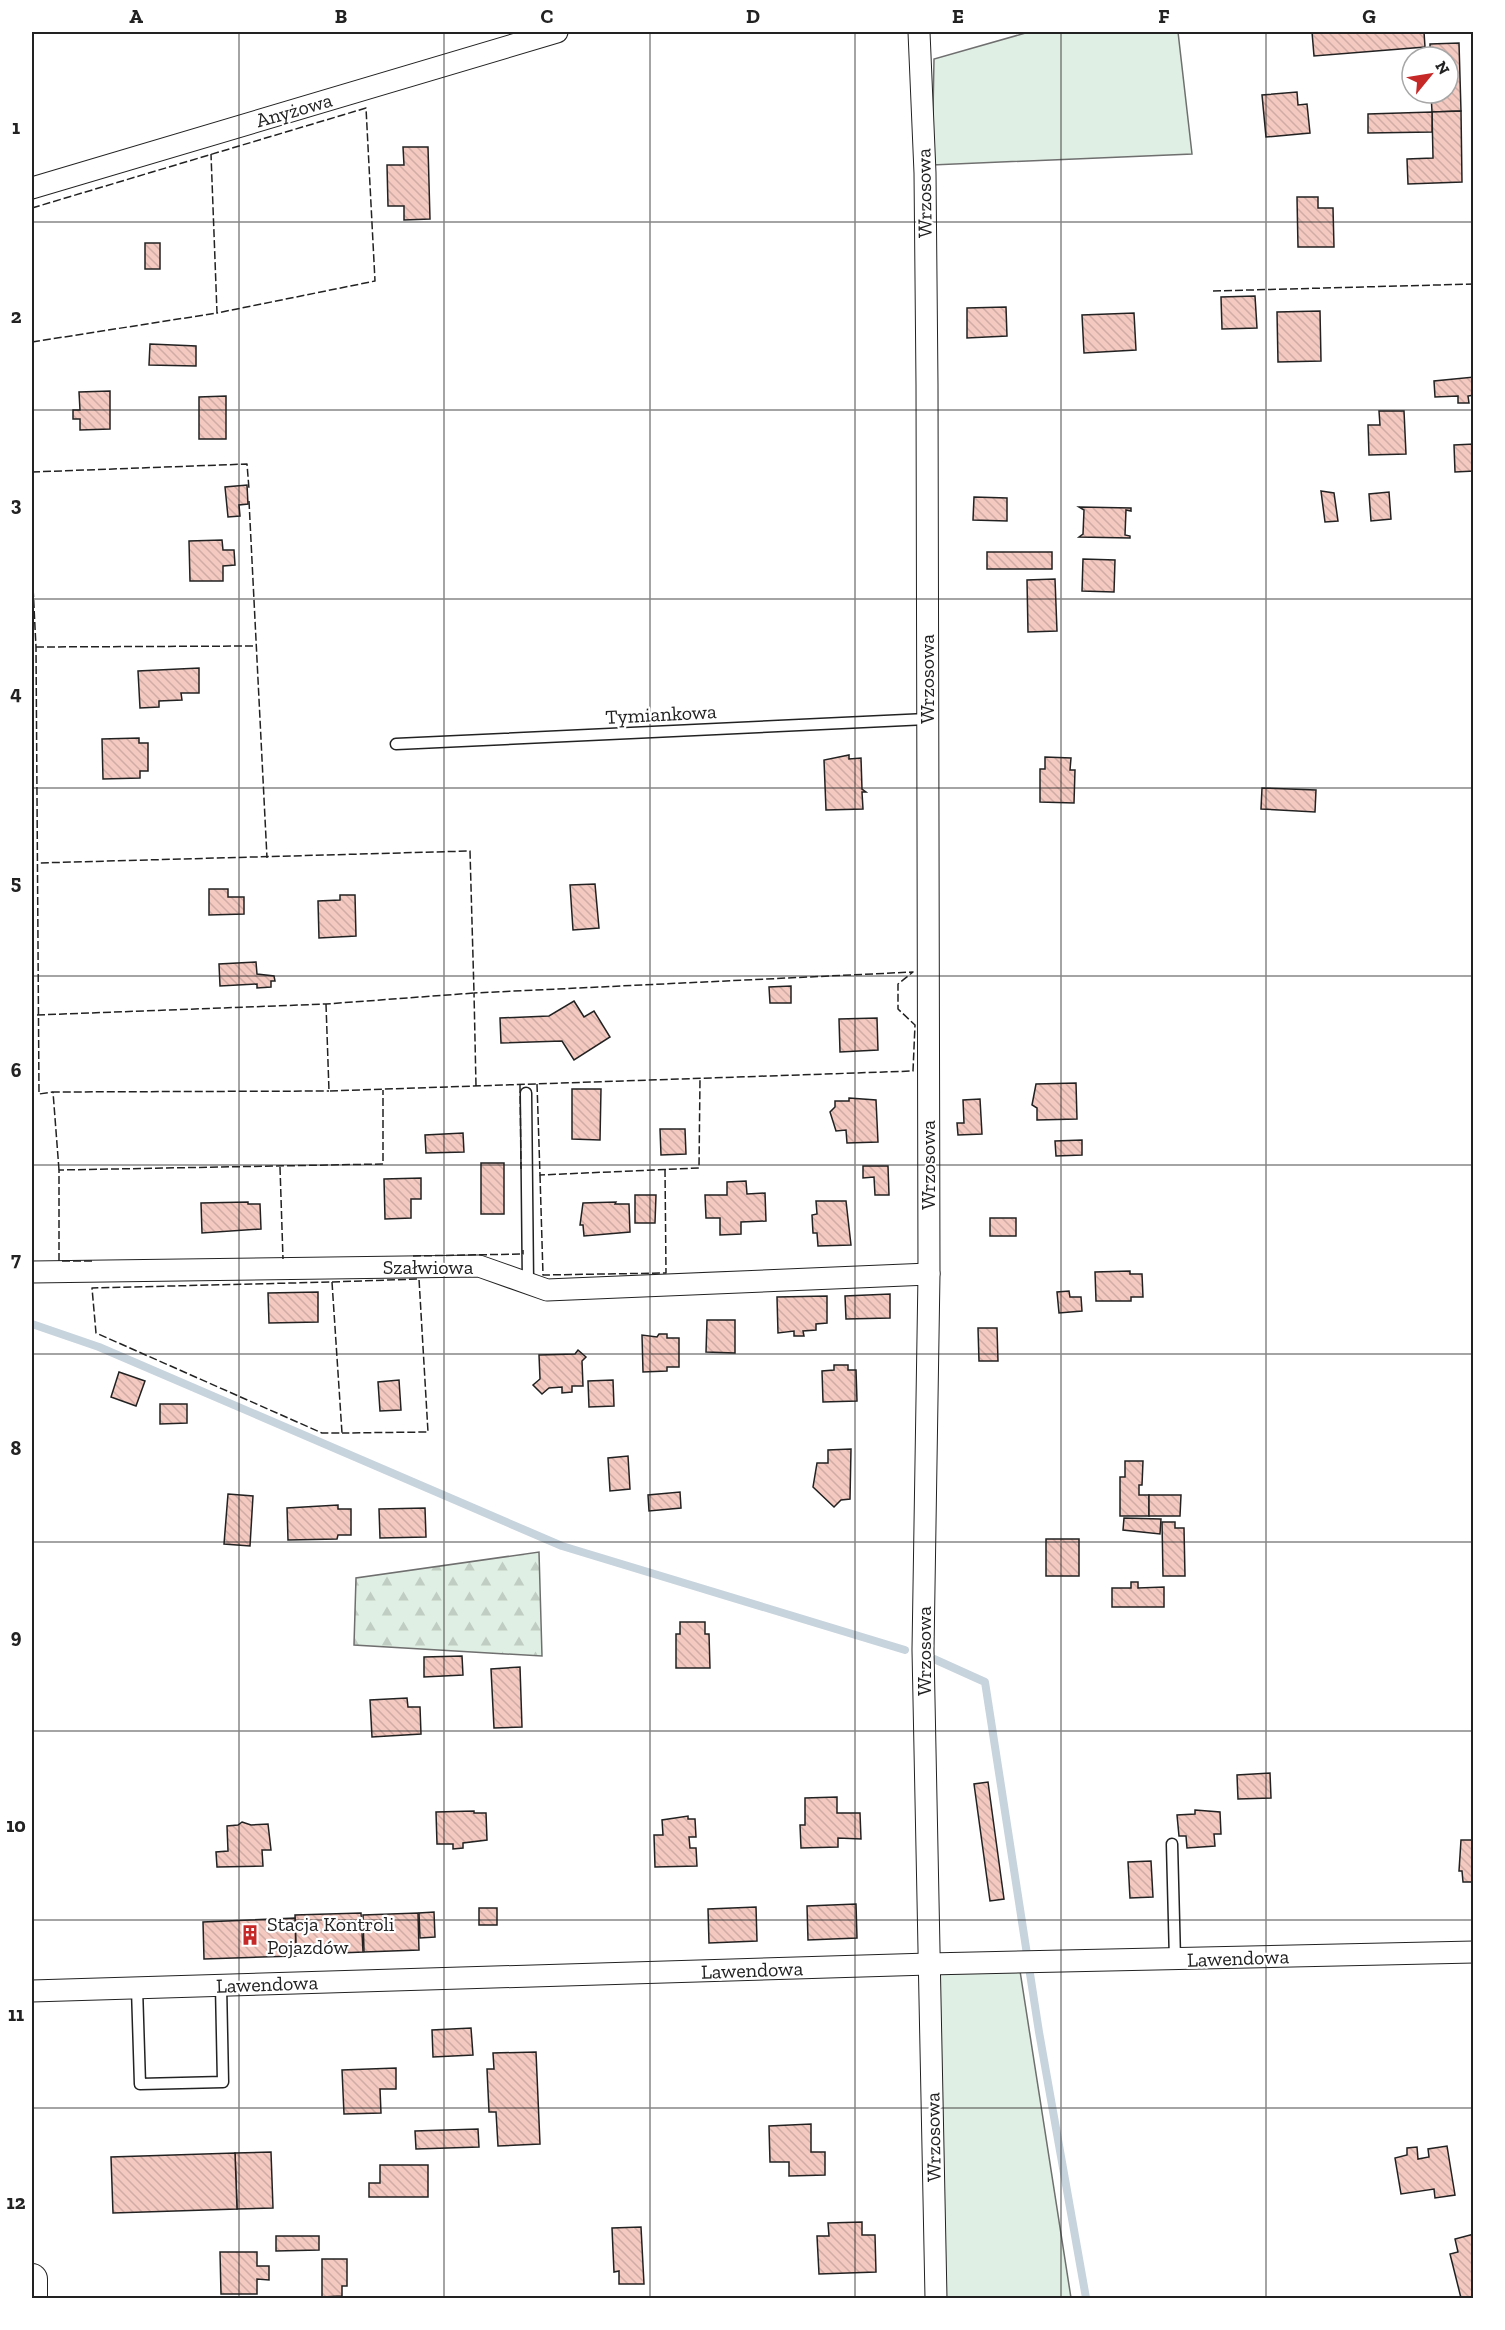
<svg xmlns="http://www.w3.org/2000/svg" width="1505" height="2330" viewBox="0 0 1505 2330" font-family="'Zilla Slab',serif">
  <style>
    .green { fill: #e0efe3; stroke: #6f6f6f; stroke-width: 1.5 }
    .forest { fill: url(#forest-firs); stroke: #6f6f6f; stroke-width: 1.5 }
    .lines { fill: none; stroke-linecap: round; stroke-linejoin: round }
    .stream { stroke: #c7d3dd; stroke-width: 8 }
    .building { fill: url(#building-back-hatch); stroke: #222; stroke-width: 1.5 }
    .lane-casing { stroke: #222; stroke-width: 13 }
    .street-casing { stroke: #222; stroke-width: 23 }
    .secondary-casing { stroke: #222; stroke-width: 32 }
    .lane { stroke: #fff; stroke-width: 10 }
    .street { stroke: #fff; stroke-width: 21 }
    .secondary { stroke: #fff; stroke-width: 30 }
    .fence { stroke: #222; stroke-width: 1.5; stroke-dasharray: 8 3; stroke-linecap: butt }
    .grid { fill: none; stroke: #222; stroke-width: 1.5; stroke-opacity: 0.55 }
    .labels { text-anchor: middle; stroke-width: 4.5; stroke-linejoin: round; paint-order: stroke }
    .street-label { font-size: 20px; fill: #222; stroke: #fff }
    .poi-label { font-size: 20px; fill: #222; stroke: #fff; text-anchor: start }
    .neatline { fill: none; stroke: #222; stroke-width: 2 }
    .grid-label { font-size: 20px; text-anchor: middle; font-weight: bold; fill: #222 }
  </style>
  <defs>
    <pattern id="forest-firs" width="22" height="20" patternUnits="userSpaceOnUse" patternTransform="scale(1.5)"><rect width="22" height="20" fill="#e0efe3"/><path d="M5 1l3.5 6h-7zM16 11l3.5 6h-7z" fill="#c0cdc2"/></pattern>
    <pattern id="building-back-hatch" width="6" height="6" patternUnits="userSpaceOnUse" patternTransform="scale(1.5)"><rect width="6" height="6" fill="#f3c9c0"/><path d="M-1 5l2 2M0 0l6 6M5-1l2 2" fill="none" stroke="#d0aca5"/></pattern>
  </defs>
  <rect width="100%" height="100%" fill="#fff"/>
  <g class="green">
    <polygon points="1029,32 1178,32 1192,154 932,165 934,59"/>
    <polygon points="934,1971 1020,1971 1071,2298 942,2298"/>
  </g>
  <polygon class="forest" points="539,1552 542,1656 354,1645 356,1578"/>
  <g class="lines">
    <g class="stream">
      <polyline points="32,1324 99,1347 562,1546 905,1650"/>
      <polyline points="934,1659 985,1682 1039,2032 1086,2298"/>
    </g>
  </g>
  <g class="building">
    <polygon points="1312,32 1424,32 1425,47 1314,56"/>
    <polygon points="1459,43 1461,111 1432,112 1431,93 1448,93 1448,57 1430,57 1430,44"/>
    <polygon points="1297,92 1298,105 1307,104 1310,133 1266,137 1262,95"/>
    <polygon points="1461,111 1462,182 1408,184 1407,159 1433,158 1432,112"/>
    <polygon points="1432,112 1432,132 1368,133 1368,114"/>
    <polygon points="403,147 428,147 430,219 404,220 404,206 388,206 387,165 404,165"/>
    <polygon points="1297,197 1318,197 1318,208 1333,208 1334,247 1298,247"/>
    <rect x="145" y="243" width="15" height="26"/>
    <polygon points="1255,296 1257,328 1222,329 1221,297"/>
    <polygon points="1006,307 1007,336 967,338 967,308"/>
    <polygon points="1320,311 1321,361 1278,362 1277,312"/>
    <polygon points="1134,313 1136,350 1084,353 1082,315"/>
    <polygon points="150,344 196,346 196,366 149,365"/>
    <polygon points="1474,377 1474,395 1468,396 1469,403 1458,403 1458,396 1435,397 1434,381"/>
    <polygon points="110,391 110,429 80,430 80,419 73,419 73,410 80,410 79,392"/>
    <polygon points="226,396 226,439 199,439 199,397"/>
    <polygon points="1379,411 1404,411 1406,454 1369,455 1368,425 1380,425"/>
    <polygon points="1474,444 1474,471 1455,472 1454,445"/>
    <polygon points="247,485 248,504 239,505 240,516 228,517 225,487"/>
    <polygon points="1321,491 1334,493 1338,521 1325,522"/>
    <polygon points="1389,492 1391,519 1371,521 1369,494"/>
    <polygon points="974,497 1007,498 1007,521 973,520"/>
    <polygon points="1079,507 1131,508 1131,511 1126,510 1125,535 1130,536 1130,538 1079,537 1083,534 1084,510"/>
    <polygon points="222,540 223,550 234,550 235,565 223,566 223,581 190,581 189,541"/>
    <rect x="987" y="552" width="65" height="17"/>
    <polygon points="1083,559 1115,560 1114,592 1082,591"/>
    <polygon points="1055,579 1057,631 1028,632 1027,580"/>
    <polygon points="199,668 199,693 181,693 182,700 159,701 159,707 140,708 138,671"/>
    <polygon points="139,738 139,743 148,743 148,771 140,771 140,778 103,779 102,739"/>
    <polygon points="849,755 849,759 861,758 862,789 866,792 862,792 863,809 826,810 824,760"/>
    <polygon points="1045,757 1071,758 1070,770 1075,770 1074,803 1040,802 1040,769 1045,769"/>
    <polygon points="1262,788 1316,790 1315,812 1261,809"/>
    <polygon points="595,884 599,928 573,930 570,885"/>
    <polygon points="209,889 228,889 228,897 244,897 244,914 209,915"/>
    <polygon points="340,895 355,895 356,936 319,938 318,901 340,900"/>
    <polygon points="256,962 257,974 274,976 275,981 271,981 271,987 257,988 257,984 220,986 219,964"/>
    <polygon points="791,986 791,1003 770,1003 769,987"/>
    <polygon points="574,1001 584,1017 594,1011 610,1037 574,1060 562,1041 501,1043 500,1018 549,1016"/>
    <polygon points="877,1018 878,1050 840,1052 839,1019"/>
    <polygon points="1076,1083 1077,1119 1037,1120 1037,1108 1032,1105 1036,1084"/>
    <polygon points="572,1089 601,1089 600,1140 572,1139"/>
    <polygon points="849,1098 876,1100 878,1142 847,1143 846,1130 836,1131 830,1112 835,1107 835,1101 849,1101"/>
    <polygon points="980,1099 982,1134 958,1135 957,1123 964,1123 963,1100"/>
    <polygon points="660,1129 685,1129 686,1154 661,1155"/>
    <polygon points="463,1133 464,1152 426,1153 425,1135"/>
    <polygon points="1082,1140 1082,1155 1056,1156 1055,1141"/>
    <rect x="481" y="1163" width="23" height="51"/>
    <polygon points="863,1166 888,1166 889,1195 875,1195 874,1177 863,1178"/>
    <polygon points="421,1178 421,1199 411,1199 411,1218 385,1219 384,1179"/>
    <polygon points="746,1181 747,1194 765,1193 766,1221 741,1222 741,1234 720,1235 720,1218 706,1218 705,1195 727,1195 727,1182"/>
    <polygon points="635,1195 656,1195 655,1223 635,1223"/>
    <polygon points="816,1201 846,1201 851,1245 818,1246 817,1233 813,1233 812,1215 817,1214"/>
    <polygon points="248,1202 248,1204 260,1204 261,1229 202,1233 201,1203"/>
    <polygon points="616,1202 615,1204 629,1204 630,1232 584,1236 583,1225 580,1225 583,1203"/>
    <rect x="990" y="1218" width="26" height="18"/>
    <polygon points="1130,1271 1130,1274 1142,1274 1143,1297 1131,1297 1131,1301 1096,1301 1095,1272"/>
    <polygon points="1069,1291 1070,1297 1081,1297 1082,1311 1059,1313 1057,1292"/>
    <polygon points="318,1292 318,1322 269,1323 268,1293"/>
    <polygon points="890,1294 890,1318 846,1319 845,1296"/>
    <polygon points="827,1296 827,1323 816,1324 816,1330 803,1331 804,1336 794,1336 794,1331 778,1333 777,1297"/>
    <polygon points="707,1320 735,1320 735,1353 706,1352"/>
    <polygon points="978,1328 997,1328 998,1361 979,1361"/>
    <polygon points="659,1334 667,1334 667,1338 679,1338 679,1367 667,1367 667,1371 643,1372 642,1335 657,1337"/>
    <polygon points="578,1350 586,1357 582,1361 583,1386 572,1386 572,1392 562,1393 562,1387 549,1388 542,1394 533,1385 540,1379 539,1355 575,1354"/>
    <polygon points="834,1365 848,1365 848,1370 856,1370 857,1401 823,1402 822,1371 834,1370"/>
    <polygon points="119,1372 145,1381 136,1406 111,1397"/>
    <polygon points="399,1380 401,1410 380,1411 378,1382"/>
    <polygon points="613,1380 614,1406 589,1407 588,1381"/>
    <polygon points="160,1404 187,1404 187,1423 160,1424"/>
    <polygon points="851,1449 850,1499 841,1500 834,1507 813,1487 817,1463 828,1463 828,1450"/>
    <polygon points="628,1456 630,1489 610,1491 608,1458"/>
    <polygon points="1125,1461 1143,1461 1142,1485 1139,1485 1139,1495 1149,1495 1149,1516 1120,1516 1120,1477 1125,1477"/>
    <polygon points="680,1492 681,1508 649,1511 648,1495"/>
    <polygon points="228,1494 253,1496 250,1546 224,1544"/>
    <polygon points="1149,1495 1181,1495 1180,1516 1149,1516"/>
    <polygon points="338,1505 338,1509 351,1509 351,1535 338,1535 337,1539 288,1540 287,1508"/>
    <polygon points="425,1508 426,1537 380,1538 379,1509"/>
    <polygon points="1124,1518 1161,1519 1160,1534 1123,1530"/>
    <polygon points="1162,1522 1175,1522 1175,1528 1184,1528 1185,1576 1163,1576"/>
    <rect x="1046" y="1539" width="33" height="37"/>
    <polygon points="1131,1582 1138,1582 1138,1588 1164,1587 1164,1607 1112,1607 1112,1588 1131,1588"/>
    <polygon points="680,1622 705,1622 705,1634 709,1634 710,1668 676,1668 676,1634 680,1634"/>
    <polygon points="462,1656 463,1675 424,1677 424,1657"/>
    <polygon points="520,1667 522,1727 494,1728 491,1669"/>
    <polygon points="407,1698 408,1707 420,1707 421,1734 372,1737 370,1700"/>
    <polygon points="1270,1773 1271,1798 1238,1799 1237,1775"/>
    <polygon points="988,1782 1004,1899 990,1901 974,1784"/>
    <polygon points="837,1797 837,1813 860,1813 861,1839 838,1838 838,1847 801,1848 800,1825 805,1825 805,1798"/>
    <polygon points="1195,1810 1220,1812 1221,1834 1214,1834 1215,1846 1187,1848 1186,1836 1179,1836 1177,1815 1195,1814"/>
    <polygon points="474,1811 474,1813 486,1813 487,1840 463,1843 463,1848 453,1849 453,1844 437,1844 436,1812"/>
    <polygon points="688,1816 688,1819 695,1819 696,1837 689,1837 690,1848 696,1848 697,1866 655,1867 654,1835 663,1835 662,1820"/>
    <polygon points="242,1822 251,1825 268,1824 271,1850 262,1850 263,1866 217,1867 216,1852 228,1851 227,1826 238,1825"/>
    <polygon points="1461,1840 1474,1840 1474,1882 1463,1882 1462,1871 1459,1871"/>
    <polygon points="1151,1861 1153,1897 1130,1898 1128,1862"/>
    <polygon points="856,1904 857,1938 808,1940 807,1906"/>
    <polygon points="756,1907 757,1941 709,1943 708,1909"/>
    <rect x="479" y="1908" width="18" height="17"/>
    <polygon points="434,1912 435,1937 420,1938 419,1913"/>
    <polygon points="361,1913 363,1952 340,1953 340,1947 296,1948 295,1915"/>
    <polygon points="418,1913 419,1950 364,1952 363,1915"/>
    <polygon points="295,1918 296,1956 204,1959 203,1922"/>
    <polygon points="471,2028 473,2055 433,2057 432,2030"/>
    <polygon points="536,2052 540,2144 498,2146 496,2112 489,2112 487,2069 494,2069 493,2053"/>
    <polygon points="396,2068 396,2089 380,2089 381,2113 344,2114 342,2070"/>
    <polygon points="811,2124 811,2152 825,2152 825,2175 789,2176 789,2162 770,2162 769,2126"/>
    <polygon points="478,2129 479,2147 416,2149 415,2131"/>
    <polygon points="1447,2146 1455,2195 1435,2198 1434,2189 1401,2194 1395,2158 1407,2155 1407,2148 1417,2147 1418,2159 1429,2157 1428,2149"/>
    <polygon points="271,2152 273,2208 237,2209 235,2153"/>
    <polygon points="235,2153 237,2209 113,2213 111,2157"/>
    <polygon points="380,2165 428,2165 428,2197 369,2197 369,2183 380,2183"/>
    <polygon points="862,2222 862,2235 875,2235 876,2272 819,2274 817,2236 829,2236 828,2223"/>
    <polygon points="641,2227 644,2284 619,2284 619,2271 614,2272 612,2228"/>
    <polygon points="1474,2234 1474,2298 1461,2298 1450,2254 1458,2252 1455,2239"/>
    <polygon points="276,2236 319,2236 319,2250 276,2251"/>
    <polygon points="220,2252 257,2252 257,2266 269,2266 269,2280 257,2279 257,2294 221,2294"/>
    <polygon points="322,2259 347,2259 347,2286 342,2286 342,2296 322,2297"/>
  </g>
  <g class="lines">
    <g class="lane-casing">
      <g id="lane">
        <polyline points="396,744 927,719"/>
        <polyline points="526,1093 528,1283"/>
        <polyline points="1172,1844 1175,1960"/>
        <polyline points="137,1988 140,2084 223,2082 221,1985"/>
      </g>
    </g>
    <g class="street-casing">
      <g id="street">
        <polyline points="919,32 925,173 927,385 929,1274 923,1650 936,2298"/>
        <polyline points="32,188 557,32"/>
        <polyline points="32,1272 479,1266 547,1290 929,1274"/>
        <polyline points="32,1991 929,1964 1474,1952"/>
      </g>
    </g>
    <g class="secondary-casing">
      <polyline id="secondary" points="32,2279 32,2298"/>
    </g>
    <use href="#lane" class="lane"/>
    <use href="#street" class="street"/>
    <use href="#secondary" class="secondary"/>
    <g class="fence">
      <polyline points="32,208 366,108 375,281 217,313 211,154"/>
      <polyline points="1213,291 1474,284"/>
      <polyline points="32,342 217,313"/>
      <polyline points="32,472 247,464 249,489"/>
      <polyline points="249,501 267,858"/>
      <polyline points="32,567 36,647 39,1094 53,1092"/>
      <polyline points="36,647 257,646"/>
      <polyline points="326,1004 329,1091 913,1071 915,1025 898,1009 898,984 913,972 474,993 476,1086"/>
      <polyline points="37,1015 326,1004 474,993 470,851 38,863"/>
      <polyline points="537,1084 540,1175 699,1168 700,1079"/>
      <polyline points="520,1085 521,1169"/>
      <polyline points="280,1167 283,1259"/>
      <polyline points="59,1170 53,1092 329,1091"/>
      <polyline points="540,1175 543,1275 666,1273 665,1169"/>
      <polyline points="413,1256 523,1254 523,1250"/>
      <polyline points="92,1261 59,1261 59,1170 383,1164 383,1090"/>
      <polygon points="332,1282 342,1433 322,1433 96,1333 92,1288"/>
      <polyline points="332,1282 419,1279 428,1432 342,1433"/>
    </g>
  </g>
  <path class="grid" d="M 239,32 L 239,2298M 444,32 L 444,2298M 650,32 L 650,2298M 855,32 L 855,2298M 1061,32 L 1061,2298M 1266,32 L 1266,2298M 32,222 L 1474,222M 32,410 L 1474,410M 32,599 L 1474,599M 32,788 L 1474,788M 32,976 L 1474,976M 32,1165 L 1474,1165M 32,1354 L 1474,1354M 32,1542 L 1474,1542M 32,1731 L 1474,1731M 32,1920 L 1474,1920M 32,2108 L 1474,2108"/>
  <defs>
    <g id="building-bare" transform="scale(1.62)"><path d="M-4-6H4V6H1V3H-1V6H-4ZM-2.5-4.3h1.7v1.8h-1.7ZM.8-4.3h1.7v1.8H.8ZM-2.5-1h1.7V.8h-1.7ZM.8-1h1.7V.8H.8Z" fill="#c62828" stroke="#fff" stroke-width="2.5" paint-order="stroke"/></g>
  </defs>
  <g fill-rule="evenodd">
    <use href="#building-bare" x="250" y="1935"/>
  </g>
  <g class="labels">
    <g class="street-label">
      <text transform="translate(294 110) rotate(-16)" y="7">Anyżowa</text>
      <text transform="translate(924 193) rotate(-91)" y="7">Wrzosowa</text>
      <text transform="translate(927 679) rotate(-90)" y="7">Wrzosowa</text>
      <text transform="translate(661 714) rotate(-3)" y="7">Tymiankowa</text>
      <text transform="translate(928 1165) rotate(-90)" y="7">Wrzosowa</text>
      <text x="428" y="1274">Szałwiowa</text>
      <text transform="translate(924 1651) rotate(-90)" y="7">Wrzosowa</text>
      <text transform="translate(1238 1958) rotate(-2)" y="7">Lawendowa</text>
      <text transform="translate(752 1970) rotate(-2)" y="7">Lawendowa</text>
      <text transform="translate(267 1984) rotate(-2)" y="7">Lawendowa</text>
      <text transform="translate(933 2137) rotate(-91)" y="7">Wrzosowa</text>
    </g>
    <g class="poi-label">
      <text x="267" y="1931">Stacja Kontroli<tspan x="267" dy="23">Pojazdów</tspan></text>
    </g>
  </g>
  <rect width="1505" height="2330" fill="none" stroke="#ffffff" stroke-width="66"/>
  <g transform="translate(1430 75) rotate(60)"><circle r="28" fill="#ffffff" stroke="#a7a7a7" stroke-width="1.5"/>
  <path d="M0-4.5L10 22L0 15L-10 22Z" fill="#c62828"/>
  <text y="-9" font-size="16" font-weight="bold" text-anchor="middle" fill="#222222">N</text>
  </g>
  <rect x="33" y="33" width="1439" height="2264" class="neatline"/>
  <g class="grid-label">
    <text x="136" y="23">A</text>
    <text x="341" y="23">B</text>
    <text x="547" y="23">C</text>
    <text x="753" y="23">D</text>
    <text x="958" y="23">E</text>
    <text x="1164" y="23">F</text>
    <text x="1369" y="23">G</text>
    <text x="16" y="134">1</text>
    <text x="16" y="323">2</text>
    <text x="16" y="511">3</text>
    <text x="16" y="700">4</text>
    <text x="16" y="889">5</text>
    <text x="16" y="1077">6</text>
    <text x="16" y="1266">7</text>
    <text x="16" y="1455">8</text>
    <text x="16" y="1643">9</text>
    <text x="16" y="1832">10</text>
    <text x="16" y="2021">11</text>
    <text x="16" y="2209">12</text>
  </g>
</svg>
